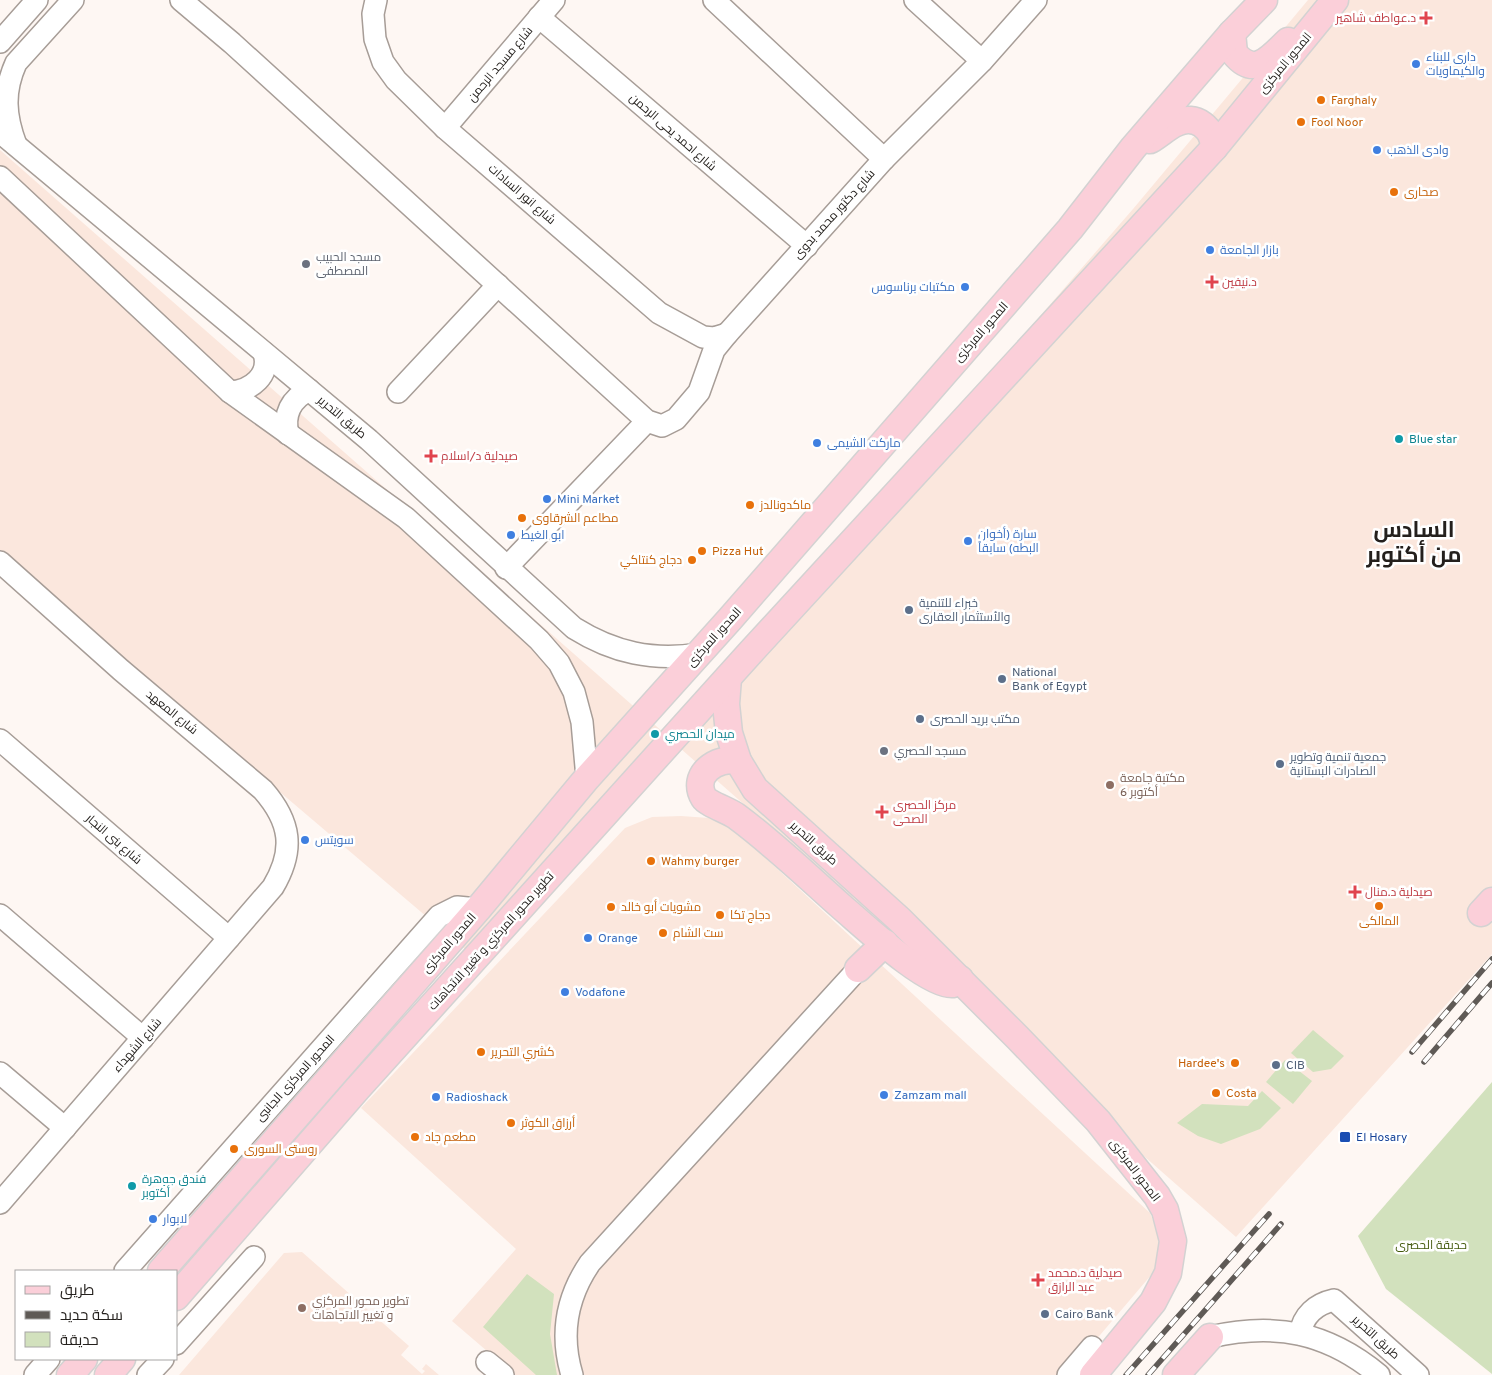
<svg xmlns="http://www.w3.org/2000/svg" width="1492" height="1375" viewBox="0 0 1492 1375" font-family="Overpass,Cairo,sans-serif">
  <style>
    .built { fill: #fbe7dd }
    .green { fill: #d2e1bd }
    .lines { fill: none; stroke-linecap: round; stroke-linejoin: round }
    .minor-casing { stroke: #a79d97; stroke-width: 24 }
    .major-casing { stroke: #d3d2d2; stroke-width: 29 }
    .minor { stroke: #fff; stroke-width: 21 }
    .major { stroke: #fbcfd9; stroke-width: 26 }
    .rail-casing { stroke: #5f5a56; stroke-width: 5.5 }
    .rail { stroke: #fff; stroke-width: 4; stroke-dasharray: 11; stroke-linecap: butt }
    .health-dot { fill: #e0444e; stroke: #fff; stroke-width: 2 }
    .shop-dot { fill: #3f7fe0; stroke: #fff; stroke-width: 2 }
    .food-dot { fill: #e8710a; stroke: #fff; stroke-width: 2 }
    .worship-dot { fill: #6b7280; stroke: #fff; stroke-width: 2 }
    .culture-dot { fill: #0f9aa8; stroke: #fff; stroke-width: 2 }
    .service-dot { fill: #5c6f8a; stroke: #fff; stroke-width: 2 }
    .education-dot { fill: #8d6e63; stroke: #fff; stroke-width: 2 }
    .transit-dot { fill: #1a4fb4; stroke: #fff; stroke-width: 2 }
    .labels { text-anchor: middle; stroke-width: 5; stroke-linejoin: round; paint-order: stroke }
    .health-label { font-size: 12px; fill: #be3a42; stroke: #fff; text-anchor: start }
    .shop-label { font-size: 12px; fill: #366cbe; stroke: #fff; text-anchor: start }
    .street-label { font-size: 12px; fill: #24201d; stroke: #fff }
    .food-label { font-size: 12px; fill: #c56008; stroke: #fff; text-anchor: start }
    .worship-label { font-size: 12px; fill: #5b616d; stroke: #fff; text-anchor: start }
    .culture-label { font-size: 12px; fill: #0d838f; stroke: #fff; text-anchor: start }
    .service-label { font-size: 12px; fill: #4e5e75; stroke: #fff; text-anchor: start }
    .education-label { font-size: 12px; fill: #785e54; stroke: #fff; text-anchor: start }
    .transit-label { font-size: 12px; fill: #164399; stroke: #fff; text-anchor: start }
    .park-label { font-size: 12px; fill: #43590b; stroke: #fff }
    .town-label { font-size: 22px; font-weight: bold; fill: #24201d; stroke: #fff }
  </style>
  <rect width="100%" height="100%" fill="#fef7f3"/>
  <g class="built">
    <polygon points="1308,0 1492,0 1492,954 1236,1237 672,741 467,951 0,554 0,150 672,740 1133,209"/>
    <polygon points="681,816 709,818 734,829 1150,1213 1160,1238 1156,1266 1152,1274 1066,1375 515,1375 452,1321 516,1249 361,1108 625,828 652,817"/>
    <polygon points="302,1252 409,1346 401,1355 422,1374 425,1371 422,1369 426,1364 439,1375 179,1375 284,1253"/>
  </g>
  <g class="green">
    <polygon points="1313,1030 1344,1056 1331,1069 1313,1072 1291,1053"/>
    <polygon points="1285,1060 1312,1081 1293,1104 1266,1082"/>
    <polygon points="1492,1082 1492,1374 1386,1289 1358,1236"/>
    <polygon points="1262,1091 1281,1108 1260,1129 1221,1144 1198,1136 1177,1123 1202,1104 1248,1106"/>
    <polygon points="527,1274 554,1294 550,1334 557,1375 536,1375 483,1327"/>
  </g>
  <g class="lines">
    <g class="minor-casing">
      <g id="minor">
        <polyline points="181,0 232,43 647,421 662,426 676,419 699,392 714,350 727,334 884,159 982,61 1036,0"/>
        <polyline points="376,0 373,14 375,39 383,62 396,80 445,128 659,313 703,337 714,338 727,334"/>
        <polyline points="714,0 884,159"/>
        <polyline points="915,0 982,61"/>
        <polyline points="539,17 807,246"/>
        <polyline points="0,42 37,0"/>
        <polyline points="445,128 554,0"/>
        <path d="M 0,132 L 369,440 L 574,628 C 614,653 653,661 699,654"/>
        <path d="M 16,145 C 5,116 3,92 16,63 L 73,0"/>
        <polyline points="0,177 230,392 406,518 539,640 559,663 574,692 582,722 587,778"/>
        <path d="M 230,392 C 251,391 271,375 264,353"/>
        <polyline points="398,392 498,285"/>
        <path d="M 288,434 C 283,414 291,399 309,390"/>
        <path d="M 0,562 L 121,670 L 263,790 C 291,822 295,850 273,887 L 0,1203"/>
        <polyline points="506,568 647,421"/>
        <polyline points="0,740 229,938"/>
        <polyline points="0,915 143,1038"/>
        <polyline points="0,1073 65,1128"/>
        <polyline points="125,1271 439,916 457,907 478,909"/>
        <path d="M 1300,1334 C 1303,1315 1316,1304 1334,1300 L 1418,1375"/>
        <path d="M 1210,1337 C 1275,1322 1327,1332 1379,1375"/>
        <polyline points="176,1344 254,1257"/>
        <polyline points="487,1362 503,1375"/>
        <polyline points="35,1375 49,1359"/>
        <polyline points="148,1375 163,1359"/>
        <path d="M 572,1375 C 560,1335 566,1298 590,1263 L 858,969"/>
        <polyline points="1068,1375 1092,1347"/>
      </g>
    </g>
    <g class="major-casing">
      <g id="major">
        <path d="M 1232,33 L 1234,53 C 1255,79 1271,57 1288,41"/>
        <path d="M 1150,140 C 1159,135 1167,127 1176,123 C 1196,113 1214,129 1214,148"/>
        <polyline points="728,678 726,704 729,733 738,761 755,789 900,920 1018,1038 1098,1121 1157,1196 1165,1210 1173,1241 1168,1273 1153,1302 1093,1375"/>
        <path d="M 738,761 C 717,756 690,775 704,798 C 707,803 729,811 736,816 C 774,844 808,877 843,908 C 863,925 929,987 953,984 L 960,979"/>
        <polyline points="1481,913 1492,901"/>
        <polyline points="858,969 885,943"/>
        <polyline points="161,1271 478,909 587,778 730,619 1070,229 1133,148 1232,33 1264,0"/>
        <polyline points="176,1297 358,1088 750,653 1214,148 1335,0"/>
        <polyline points="70,1375 84,1359"/>
        <polyline points="108,1375 122,1359"/>
        <polyline points="1176,1375 1210,1337"/>
      </g>
    </g>
    <use href="#minor" class="minor"/>
    <use href="#major" class="major"/>
    <g class="rail-casing">
      <g id="rail">
        <polyline points="1412,1052 1492,959"/>
        <polyline points="1424,1062 1492,983"/>
        <polyline points="1126,1375 1269,1214"/>
        <polyline points="1148,1375 1281,1224"/>
      </g>
    </g>
    <use href="#rail" class="rail"/>
  </g>
  <g class="health-dot">
    <path d="M1423.5 10.5h5v5h5v5h-5v5h-5v-5h-5v-5h5z"/>
    <path d="M1209.5 274.5h5v5h5v5h-5v5h-5v-5h-5v-5h5z"/>
    <path d="M428.5 448.5h5v5h5v5h-5v5h-5v-5h-5v-5h5z"/>
    <path d="M879.5 804.5h5v5h5v5h-5v5h-5v-5h-5v-5h5z"/>
    <path d="M1352.5 884.5h5v5h5v5h-5v5h-5v-5h-5v-5h5z"/>
    <path d="M1035.5 1272.5h5v5h5v5h-5v5h-5v-5h-5v-5h5z"/>
  </g>
  <g class="shop-dot">
    <circle cx="1416" cy="64" r="5"/>
    <circle cx="1377" cy="150" r="5"/>
    <circle cx="1210" cy="250" r="5"/>
    <circle cx="965" cy="287" r="5"/>
    <circle cx="817" cy="443" r="5"/>
    <circle cx="547" cy="499" r="5"/>
    <circle cx="511" cy="535" r="5"/>
    <circle cx="968" cy="541" r="5"/>
    <circle cx="305" cy="840" r="5"/>
    <circle cx="588" cy="938" r="5"/>
    <circle cx="565" cy="992" r="5"/>
    <circle cx="884" cy="1095" r="5"/>
    <circle cx="436" cy="1097" r="5"/>
    <circle cx="153" cy="1219" r="5"/>
  </g>
  <g class="food-dot">
    <circle cx="1321" cy="100" r="5"/>
    <circle cx="1301" cy="122" r="5"/>
    <circle cx="1394" cy="192" r="5"/>
    <circle cx="750" cy="505" r="5"/>
    <circle cx="522" cy="518" r="5"/>
    <circle cx="702" cy="551" r="5"/>
    <circle cx="692" cy="560" r="5"/>
    <circle cx="651" cy="861" r="5"/>
    <circle cx="1379" cy="906" r="5"/>
    <circle cx="611" cy="907" r="5"/>
    <circle cx="720" cy="915" r="5"/>
    <circle cx="663" cy="933" r="5"/>
    <circle cx="481" cy="1052" r="5"/>
    <circle cx="1235" cy="1063" r="5"/>
    <circle cx="1216" cy="1093" r="5"/>
    <circle cx="511" cy="1123" r="5"/>
    <circle cx="415" cy="1137" r="5"/>
    <circle cx="234" cy="1149" r="5"/>
  </g>
  <g class="worship-dot">
    <circle cx="306" cy="264" r="5"/>
    <circle cx="884" cy="751" r="5"/>
  </g>
  <g class="culture-dot">
    <circle cx="1399" cy="439" r="5"/>
    <circle cx="655" cy="734" r="5"/>
    <circle cx="132" cy="1186" r="5"/>
  </g>
  <g class="service-dot">
    <circle cx="909" cy="610" r="5"/>
    <circle cx="1002" cy="679" r="5"/>
    <circle cx="920" cy="719" r="5"/>
    <circle cx="1280" cy="764" r="5"/>
    <circle cx="1276" cy="1065" r="5"/>
    <circle cx="1045" cy="1314" r="5"/>
  </g>
  <g class="education-dot">
    <circle cx="1110" cy="785" r="5"/>
    <circle cx="302" cy="1308" r="5"/>
  </g>
  <rect class="transit-dot" x="1339" y="1131" width="12" height="12" rx="2.5"/>
  <g class="labels">
    <g class="health-label">
      <text x="1416" y="22" text-anchor="end">د.عواطف شاهير</text>
      <text x="1222" y="286">د.نيفين</text>
      <text x="441" y="460">صيدلية د/اسلام</text>
      <text x="893" y="809">مركز الحصرى<tspan x="893" dy="14">الصحى</tspan></text>
      <text x="1365" y="896">صيدلية د.منال</text>
      <text x="1048" y="1277">صيدلية د.محمد<tspan x="1048" dy="14">عبد الرازق</tspan></text>
    </g>
    <g class="shop-label">
      <text x="1426" y="61">دارى للبناء<tspan x="1426" dy="14">والكيماويات</tspan></text>
      <text x="1387" y="154">وادى الذهب</text>
      <text x="1220" y="254">بازار الجامعة</text>
      <text x="955" y="291" text-anchor="end">مكتبات برناسوس</text>
      <text x="827" y="447">ماركت الشيمى</text>
      <text x="557" y="503">Mini Market</text>
      <text x="978" y="538">سارة (أخوان<tspan x="978" dy="14">البطه) سابقاً</tspan></text>
      <text x="521" y="539">ابو الغيط</text>
      <text x="315" y="844">سويتس</text>
      <text x="598" y="942">Orange</text>
      <text x="575" y="996">Vodafone</text>
      <text x="894" y="1099">Zamzam mall</text>
      <text x="446" y="1101">Radioshack</text>
      <text x="163" y="1223">لابوار</text>
    </g>
    <g class="street-label">
      <text transform="translate(1285 63) rotate(-50)" y="4">المحور المركزى</text>
      <text transform="translate(500 64) rotate(-50)" y="4">شارع مسجد الرحمن</text>
      <text transform="translate(673 132) rotate(41)" y="4">شارع احمد يحى الرحمن</text>
      <text transform="translate(522 194) rotate(41)" y="4">شارع انور السادات</text>
      <text transform="translate(834 214) rotate(-48)" y="4">شارع دكتور محمد بدوى</text>
      <text transform="translate(981 332) rotate(-49)" y="4">المحور المركزى</text>
      <text transform="translate(342 417) rotate(40)" y="4">طريق التحرير</text>
      <text transform="translate(714 637) rotate(-48)" y="4">المحور المركزى</text>
      <text transform="translate(172 712) rotate(39)" y="4">شارع المعهد</text>
      <text transform="translate(114 839) rotate(41)" y="4">شارع بنى النجار</text>
      <text transform="translate(814 843) rotate(42)" y="4">طريق التحرير</text>
      <text transform="translate(491 941) rotate(-48)" y="4">تطوير محور المركزي و تغيير الاتجاهات</text>
      <text transform="translate(449 943) rotate(-49)" y="4">المحور المركزى</text>
      <text transform="translate(137 1045) rotate(-49)" y="4">شارع الشهداء</text>
      <text transform="translate(295 1078) rotate(-48)" y="4">المحور المركزى الجانبى</text>
      <text transform="translate(1135 1170) rotate(53)" y="4">المحور المركزى</text>
      <text transform="translate(1376 1337) rotate(42)" y="4">طريق التحرير</text>
    </g>
    <g class="food-label">
      <text x="1331" y="104">Farghaly</text>
      <text x="1311" y="126">Fool Noor</text>
      <text x="1404" y="196">صحارى</text>
      <text x="760" y="509">ماكدونالدز</text>
      <text x="532" y="522">مطاعم الشرقاوى</text>
      <text x="712" y="555">Pizza Hut</text>
      <text x="682" y="564" text-anchor="end">دجاج كنتاكي</text>
      <text x="661" y="865">Wahmy burger</text>
      <text x="621" y="911">مشويات أبو خالد</text>
      <text x="730" y="919">دجاج تكا</text>
      <text x="1379" y="925" text-anchor="middle">المالكى</text>
      <text x="673" y="937">ست الشام</text>
      <text x="491" y="1056">كشري التحرير</text>
      <text x="1225" y="1067" text-anchor="end">Hardee's</text>
      <text x="1226" y="1097">Costa</text>
      <text x="521" y="1127">أرزاق الكوثر</text>
      <text x="425" y="1141">مطعم جاد</text>
      <text x="244" y="1153">روستى السورى</text>
    </g>
    <g class="worship-label">
      <text x="316" y="261">مسجد الحبيب<tspan x="316" dy="14">المصطفى</tspan></text>
      <text x="894" y="755">مسجد الحصري</text>
    </g>
    <g class="culture-label">
      <text x="1409" y="443">Blue star</text>
      <text x="665" y="738">ميدان الحصري</text>
      <text x="142" y="1183">فندق جوهرة<tspan x="142" dy="14">أكتوبر</tspan></text>
    </g>
    <g class="service-label">
      <text x="919" y="607">خبراء للتنمية<tspan x="919" dy="14">والأستثمار العقارى</tspan></text>
      <text x="1012" y="676">National<tspan x="1012" dy="14">Bank of Egypt</tspan></text>
      <text x="930" y="723">مكتب بريد الحصرى</text>
      <text x="1290" y="761">جمعية تنمية وتطوير<tspan x="1290" dy="14">الصادرات البستانية</tspan></text>
      <text x="1286" y="1069">CIB</text>
      <text x="1055" y="1318">Cairo Bank</text>
    </g>
    <g class="education-label">
      <text x="1120" y="782">مكتبة جامعة<tspan x="1120" dy="14">6 أكتوبر</tspan></text>
      <text x="312" y="1305">تطوير محور المركزي<tspan x="312" dy="14">و تغيير الاتجاهات</tspan></text>
    </g>
    <g class="transit-label">
      <text x="1356" y="1141">El Hosary</text>
    </g>
    <g class="park-label">
      <text x="1431" y="1249">حديقة الحصرى</text>
    </g>
    <g class="town-label">
      <text x="1414" y="537">السادس<tspan x="1414" dy="25">من أكتوبر</tspan></text>
    </g>
  </g>
  <rect x="15" y="1270" width="162" height="90" fill="#ffffff" stroke="#a7a6a5"/>
  <rect x="25" y="1286" width="25" height="8" fill="#fbcfd9" stroke="#a7a6a5"/>
  <text x="60" y="1295" font-size="15" fill="#24201d">طريق</text>
  <rect x="25" y="1311" width="25" height="8" fill="#5f5a56" stroke="#a7a6a5"/>
  <text x="60" y="1320" font-size="15" fill="#24201d">سكة حديد</text>
  <rect x="25" y="1332" width="25" height="15" fill="#d2e1bd" stroke="#a7a6a5"/>
  <text x="60" y="1345" font-size="15" fill="#24201d">حديقة</text>
</svg>
